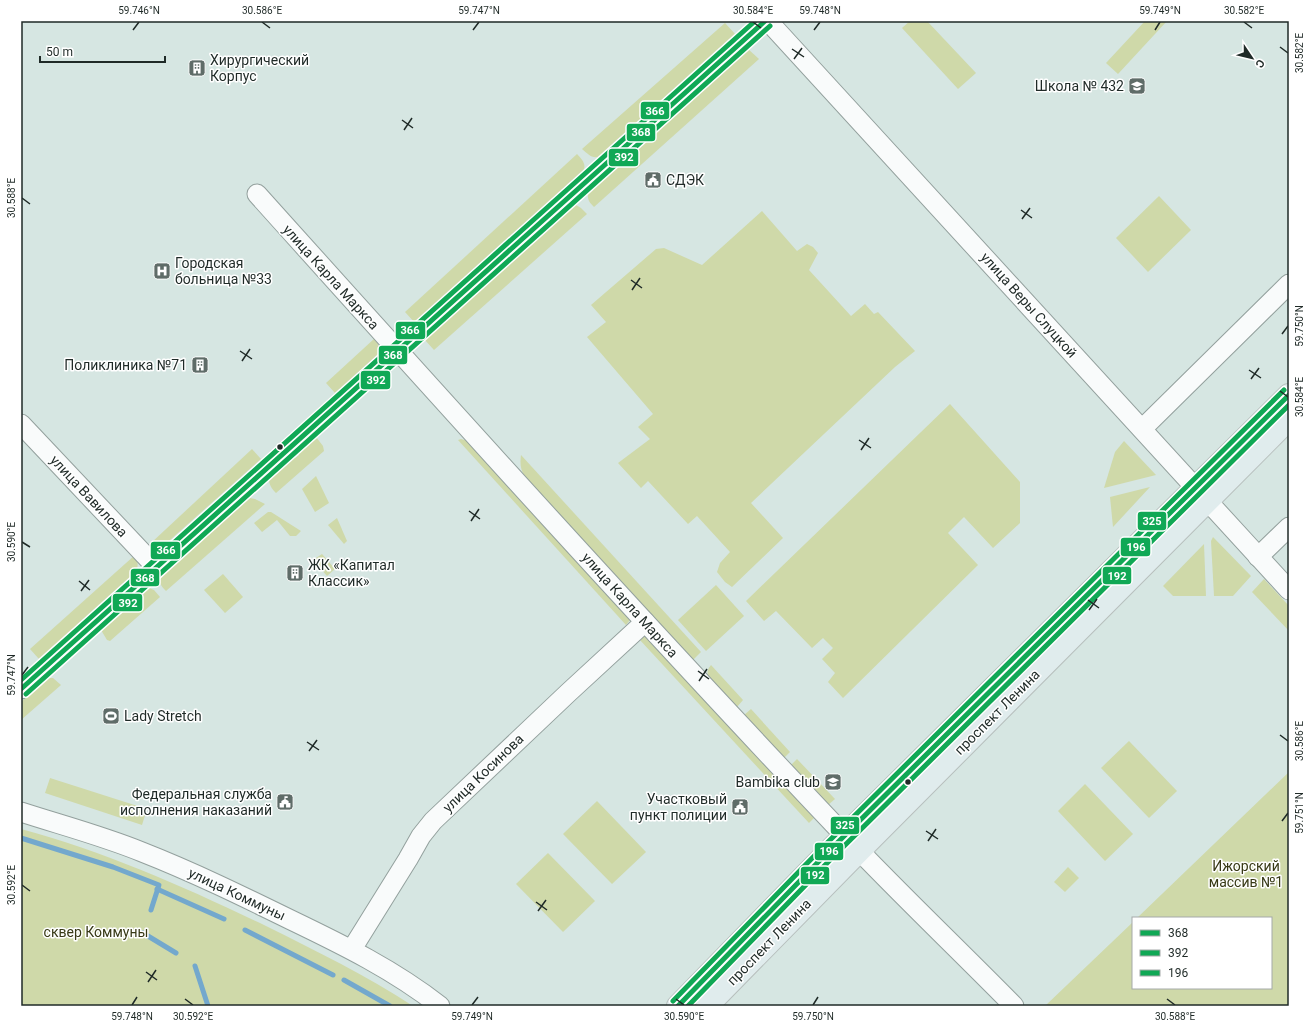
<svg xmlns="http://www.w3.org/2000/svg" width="1310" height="1027" viewBox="0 0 1310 1027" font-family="Roboto,sans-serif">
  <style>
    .green { fill: #cfd9a9 }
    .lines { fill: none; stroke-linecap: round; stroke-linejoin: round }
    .stream { stroke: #73a8cd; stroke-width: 5 }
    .minor-casing { stroke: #93a09d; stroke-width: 21 }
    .major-casing { stroke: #b7bfbd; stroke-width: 24 }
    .minor { stroke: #f9fbfb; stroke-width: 19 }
    .major { stroke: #e0eced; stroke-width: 22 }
    .bus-1-casing { stroke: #fff; stroke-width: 8 }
    .bus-2-casing { stroke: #fff; stroke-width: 8 }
    .bus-3-casing { stroke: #fff; stroke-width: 8 }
    .bus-4-casing { stroke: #fff; stroke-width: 8 }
    .bus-5-casing { stroke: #fff; stroke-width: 8 }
    .bus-6-casing { stroke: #fff; stroke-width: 8 }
    .bus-1 { stroke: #10a855; stroke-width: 5 }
    .bus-2 { stroke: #10a855; stroke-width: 5 }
    .bus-3 { stroke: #10a855; stroke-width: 5 }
    .bus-4 { stroke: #10a855; stroke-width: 5 }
    .bus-5 { stroke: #10a855; stroke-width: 5 }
    .bus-6 { stroke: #10a855; stroke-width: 5 }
    .ticks { fill: none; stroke: #1f2a27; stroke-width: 1.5 }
    .bus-dot { fill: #1f2a27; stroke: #fff; stroke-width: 1.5 }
    .labels { text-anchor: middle; stroke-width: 3; stroke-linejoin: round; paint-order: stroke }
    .poi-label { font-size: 14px; fill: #1f2a27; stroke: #fff; text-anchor: start }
    .street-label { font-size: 14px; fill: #1f2a27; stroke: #fff }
    .park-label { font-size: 14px; fill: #373915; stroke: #fff }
    .line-badge { stroke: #fff; stroke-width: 1.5 }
    .badge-label { font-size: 11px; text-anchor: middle; font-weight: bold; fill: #fff }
    .neatline { fill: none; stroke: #1f2a27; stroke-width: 1.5 }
    .ticks-label { font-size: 10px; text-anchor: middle; fill: #1f2a27 }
  </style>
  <rect width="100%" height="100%" fill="#d6e6e2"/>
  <g class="green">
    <polygon points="910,21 927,21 976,73 958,89 902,28"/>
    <polygon points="1145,21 1167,21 1118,74 1106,63"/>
    <path d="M 725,23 L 736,35 L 600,156 C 593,160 588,154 582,149 Z"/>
    <path d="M 748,49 L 759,59 L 594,207 C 590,203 587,200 588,193 Z"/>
    <path d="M 577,154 C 582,159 587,165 583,171 L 415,323 L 405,312 Z"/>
    <polygon points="1159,196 1191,230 1148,272 1116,238"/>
    <polygon points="576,205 581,208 587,214 434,350 424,339 573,206"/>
    <polygon points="762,211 797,251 807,244 813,247 818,253 809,270 851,316 865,304 874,314 878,312 915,351 895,367 751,503 783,538 732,587 725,582 717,572 720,563 730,552 697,516 688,524 648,481 641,488 618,463 650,439 638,427 653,414 587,337 606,322 591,305 656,249 664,248 702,265"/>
    <path d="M 375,338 C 378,343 380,347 378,353 C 374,362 344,385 335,393 L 326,383 Z"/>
    <polygon points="950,404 1020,482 1020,523 993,548 964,517 948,533 978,565 843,698 828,682 835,673 822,659 833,648 823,638 812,648 776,611 764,621 746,601"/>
    <path d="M 316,437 L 323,446 L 324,451 L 276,493 C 272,489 269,485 269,479 L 294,457 L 295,458 L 299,455 L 298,453 Z"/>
    <polygon points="461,439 468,441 630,620 626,625 458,440"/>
    <polygon points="1124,441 1156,475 1104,488 1115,452"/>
    <path d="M 252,449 L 261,459 L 170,540 C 163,545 158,547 151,543 Z"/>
    <path d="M 521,455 L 701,652 L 693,660 L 525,477 C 520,469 520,463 521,455 Z"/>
    <polygon points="316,476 329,503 315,512 302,489"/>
    <polygon points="1150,487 1113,527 1110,497"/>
    <path d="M 250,498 L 255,499 L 265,504 L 166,591 C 162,587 158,583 160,577 Z"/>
    <polygon points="268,512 271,512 301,531 296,536 290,536 277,520 262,532 254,523"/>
    <polygon points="337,518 347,541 344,544 328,525"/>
    <polygon points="1213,537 1251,576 1233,596 1214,596 1211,541"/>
    <polygon points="1204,544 1206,596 1173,596 1163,586"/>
    <polygon points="322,554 335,569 327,576 313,560"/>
    <path d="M 135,555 C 138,562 139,566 135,573 L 39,659 L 30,649 Z"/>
    <polygon points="223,574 243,597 225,613 204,590"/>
    <polygon points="1264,579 1289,606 1289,631 1252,592"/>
    <polygon points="716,585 744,616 706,651 678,620"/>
    <polygon points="149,588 154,590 160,597 110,641 107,640 101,630 134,600 136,601 144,594 143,592"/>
    <polygon points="644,634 814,818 809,823 639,639"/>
    <path d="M 711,665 L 743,700 L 737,707 L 709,677 C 706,672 708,669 711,665 Z"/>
    <polygon points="48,678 53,678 61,685 21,720 21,702"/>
    <polygon points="751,709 790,752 783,759 744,715"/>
    <polygon points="1129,741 1177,791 1149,818 1101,768"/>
    <polygon points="797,759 835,799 828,805 790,766"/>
    <polygon points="1289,772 1289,1006 1045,1006 1133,922 1133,988 1271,988 1271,918 1137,918"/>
    <polygon points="50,778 147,809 142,825 45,793"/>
    <polygon points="1085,784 1133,834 1105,861 1058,811"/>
    <polygon points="597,801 646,852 612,884 563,834"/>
    <path d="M 21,829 C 106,852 187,888 266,926 C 316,951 366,975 413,1006 L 21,1006 Z"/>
    <polygon points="548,853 595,901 563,932 516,884"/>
    <polygon points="1068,867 1079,878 1065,892 1054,882"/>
  </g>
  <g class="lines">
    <g class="stream">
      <polyline points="21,838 113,867 159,885 151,910"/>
      <polyline points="157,889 224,919"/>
      <polyline points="245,930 333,975"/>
      <polyline points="143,933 176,953"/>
      <polyline points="195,966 208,1006"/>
      <polyline points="344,980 390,1006"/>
    </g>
    <g class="minor-casing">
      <g id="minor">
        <polyline points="768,21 1289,590"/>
        <path d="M 257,194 C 451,410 645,625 845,836 C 900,894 958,949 1014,1006"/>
        <polyline points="21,424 156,567"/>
        <polyline points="1142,429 1289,284"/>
        <polyline points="1258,557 1289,527"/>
        <polyline points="21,689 765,21"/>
        <path d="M 21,812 C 61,825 103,836 142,852 C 193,872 242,896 291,920 C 343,945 394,970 440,1006"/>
        <polyline points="352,949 408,859 421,836 433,821 568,693 645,622"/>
      </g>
    </g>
    <g class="major-casing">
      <g id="major">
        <polyline points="678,1006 826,854 1289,395"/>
        <polyline points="707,1006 860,850 1289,419"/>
      </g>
    </g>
    <use href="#minor" class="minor"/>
    <use href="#major" class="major"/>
    <g class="bus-1-casing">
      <polyline id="bus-1" points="21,689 765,21"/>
    </g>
    <g class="bus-2-casing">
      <polyline id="bus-2" points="26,694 770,26"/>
    </g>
    <g class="bus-3-casing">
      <polyline id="bus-3" points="678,1006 826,854 1289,395"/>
    </g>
    <g class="bus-4-casing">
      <polyline id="bus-4" points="688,1006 831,859 1289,405"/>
    </g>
    <g class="bus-5-casing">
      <polyline id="bus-5" points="673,1001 821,849 1284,390"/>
    </g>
    <g class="bus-6-casing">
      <polyline id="bus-6" points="21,680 755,21"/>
    </g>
    <use href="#bus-1" class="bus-1"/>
    <use href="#bus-2" class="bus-2"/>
    <use href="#bus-3" class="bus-3"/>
    <use href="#bus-4" class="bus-4"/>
    <use href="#bus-5" class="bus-5"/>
    <use href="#bus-6" class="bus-6"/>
  </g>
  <path class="ticks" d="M 262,22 L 270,28M 753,22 L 761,28M 1244,22 L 1252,28M 133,30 L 139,22M 473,30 L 479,22M 814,30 L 820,22M 1155,30 L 1160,22M 1280,47 L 1288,53M 792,49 L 804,57M 794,59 L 802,48M 402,120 L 413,128M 404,130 L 412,118M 22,198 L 30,204M 1021,210 L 1032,218M 1022,219 L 1030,208M 631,280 L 642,288M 632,290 L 640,278M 1282,334 L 1288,326M 240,351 L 252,359M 242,361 L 250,349M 1249,370 L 1261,378M 1251,379 L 1259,368M 1280,391 L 1288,397M 859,440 L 871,448M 861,450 L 869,438M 469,511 L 480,519M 471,521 L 479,509M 22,542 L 30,547M 79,581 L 90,590M 81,591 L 89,580M 1088,600 L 1099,608M 1089,610 L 1097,599M 698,671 L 709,679M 22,675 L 28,667M 699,681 L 707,669M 1280,735 L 1288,741M 307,742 L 319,750M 309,751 L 317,740M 1282,821 L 1288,813M 926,831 L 938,839M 928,841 L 936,829M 22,885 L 30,891M 536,902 L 547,910M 538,911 L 546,900M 146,972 L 157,980M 148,982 L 156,970M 185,999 L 193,1005M 676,999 L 684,1005M 1167,999 L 1175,1005M 132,1005 L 137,997M 472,1005 L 478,997M 813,1005 L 818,997"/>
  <defs>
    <g id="building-square" transform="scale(0.9)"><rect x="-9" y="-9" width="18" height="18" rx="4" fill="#5f6c68" stroke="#fff"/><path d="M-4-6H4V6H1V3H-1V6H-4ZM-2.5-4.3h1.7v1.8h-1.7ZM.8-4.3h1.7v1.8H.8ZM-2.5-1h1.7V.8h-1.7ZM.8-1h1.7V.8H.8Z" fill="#fff"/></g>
    <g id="school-square" transform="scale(0.9)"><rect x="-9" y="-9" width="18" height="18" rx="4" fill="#5f6c68" stroke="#fff"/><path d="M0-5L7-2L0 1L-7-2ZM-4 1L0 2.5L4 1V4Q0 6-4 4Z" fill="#fff"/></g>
    <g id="civic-square" transform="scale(0.9)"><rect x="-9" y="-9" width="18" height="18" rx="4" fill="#5f6c68" stroke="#fff"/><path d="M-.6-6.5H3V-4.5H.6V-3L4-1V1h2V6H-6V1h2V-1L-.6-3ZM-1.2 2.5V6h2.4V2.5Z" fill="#fff"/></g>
    <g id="hospital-square" transform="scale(0.9)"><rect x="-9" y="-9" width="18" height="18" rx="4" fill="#5f6c68" stroke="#fff"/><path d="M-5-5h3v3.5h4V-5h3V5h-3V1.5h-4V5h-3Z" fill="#fff"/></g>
    <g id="stadium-square" transform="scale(0.9)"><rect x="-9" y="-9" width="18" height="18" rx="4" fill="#5f6c68" stroke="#fff"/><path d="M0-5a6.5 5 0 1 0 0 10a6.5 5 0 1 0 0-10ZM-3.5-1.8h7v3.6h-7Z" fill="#fff"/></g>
  </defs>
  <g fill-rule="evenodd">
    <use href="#building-square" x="197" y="68"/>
    <use href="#school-square" x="1137" y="86"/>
    <use href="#civic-square" x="653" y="180"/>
    <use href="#hospital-square" x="162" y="271"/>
    <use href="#building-square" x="200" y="365"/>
    <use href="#building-square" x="295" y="573"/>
    <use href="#stadium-square" x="111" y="716"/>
    <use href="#school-square" x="833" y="782"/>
    <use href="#civic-square" x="285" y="802"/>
    <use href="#civic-square" x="740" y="807"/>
  </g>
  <g class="bus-dot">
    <circle cx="280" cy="447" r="3.5"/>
    <circle cx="908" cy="782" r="3.5"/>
  </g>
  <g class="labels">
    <g class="poi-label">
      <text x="210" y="65">Хирургический<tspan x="210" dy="16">Корпус</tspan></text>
      <text x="1124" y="91" text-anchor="end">Школа № 432</text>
      <text x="666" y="185">СДЭК</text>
      <text x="175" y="268">Городская<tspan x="175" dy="16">больница №33</tspan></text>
      <text x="187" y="370" text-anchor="end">Поликлиника №71</text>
      <text x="308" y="570">ЖК «Капитал<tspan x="308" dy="16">Классик»</tspan></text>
      <text x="124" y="721">Lady Stretch</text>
      <text x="820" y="787" text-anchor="end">Bambika club</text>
      <text x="272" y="799" text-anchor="end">Федеральная служба<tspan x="272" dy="16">исполнения наказаний</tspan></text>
      <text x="727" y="804" text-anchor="end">Участковый<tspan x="727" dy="16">пункт полиции</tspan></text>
    </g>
    <g class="street-label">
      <text transform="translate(331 277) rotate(48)" y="5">улица Карла Маркса</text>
      <text transform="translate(1029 305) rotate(48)" y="5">улица Веры Слуцкой</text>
      <text transform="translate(89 496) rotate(47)" y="5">улица Вавилова</text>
      <text transform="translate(630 605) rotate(48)" y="5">улица Карла Маркса</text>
      <text transform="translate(997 712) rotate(-45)" y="5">проспект Ленина</text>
      <text transform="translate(483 773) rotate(-44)" y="5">улица Косинова</text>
      <text transform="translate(237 894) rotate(25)" y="5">улица Коммуны</text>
      <text transform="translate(769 942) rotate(-46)" y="5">проспект Ленина</text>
    </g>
    <g class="park-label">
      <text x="1246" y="871">Ижорский<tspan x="1246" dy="16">массив №1</tspan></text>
      <text x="96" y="937">сквер Коммуны</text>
    </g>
  </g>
  <g class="line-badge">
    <rect x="640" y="101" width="30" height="19" rx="4" fill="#10a855"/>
    <rect x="626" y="123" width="30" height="19" rx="4" fill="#10a855"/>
    <rect x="608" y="148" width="31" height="19" rx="4" fill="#10a855"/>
    <rect x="395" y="321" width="31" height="19" rx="4" fill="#10a855"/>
    <rect x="378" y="345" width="30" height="20" rx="4" fill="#10a855"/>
    <rect x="360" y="370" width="31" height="20" rx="4" fill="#10a855"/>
    <rect x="1137" y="511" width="30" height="20" rx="4" fill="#10a855"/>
    <rect x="1120" y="537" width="31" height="20" rx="4" fill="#10a855"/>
    <rect x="150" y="541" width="31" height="19" rx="4" fill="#10a855"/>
    <rect x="1102" y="566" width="30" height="19" rx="4" fill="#10a855"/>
    <rect x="130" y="568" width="30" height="19" rx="4" fill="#10a855"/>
    <rect x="112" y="593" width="31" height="19" rx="4" fill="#10a855"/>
    <rect x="830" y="816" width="30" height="19" rx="4" fill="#10a855"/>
    <rect x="814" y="842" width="30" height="19" rx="4" fill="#10a855"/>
    <rect x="800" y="866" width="30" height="19" rx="4" fill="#10a855"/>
  </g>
  <g class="badge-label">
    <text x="655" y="115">366</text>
    <text x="641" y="136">368</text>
    <text x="624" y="161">392</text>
    <text x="410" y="334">366</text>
    <text x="393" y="359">368</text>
    <text x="376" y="384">392</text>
    <text x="1152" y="525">325</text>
    <text x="1136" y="551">196</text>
    <text x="166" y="554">366</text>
    <text x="1117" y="580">192</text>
    <text x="145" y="582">368</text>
    <text x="128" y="607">392</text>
    <text x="845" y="829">325</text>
    <text x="829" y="855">196</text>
    <text x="815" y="879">192</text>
  </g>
  <rect width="1310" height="1027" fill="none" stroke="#ffffff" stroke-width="44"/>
  <rect x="1132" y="917" width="140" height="72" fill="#ffffff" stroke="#a5aaa9"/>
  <rect x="1140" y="930" width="20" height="6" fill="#10a855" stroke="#a5aaa9"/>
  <text x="1168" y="937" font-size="12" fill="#1f2a27">368</text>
  <rect x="1140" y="950" width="20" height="6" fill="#10a855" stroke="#a5aaa9"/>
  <text x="1168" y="957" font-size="12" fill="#1f2a27">392</text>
  <rect x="1140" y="970" width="20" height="6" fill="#10a855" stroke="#a5aaa9"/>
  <text x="1168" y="977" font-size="12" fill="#1f2a27">196</text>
  <g transform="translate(1252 58) rotate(125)" stroke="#ffffff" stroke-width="3" paint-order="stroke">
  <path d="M0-3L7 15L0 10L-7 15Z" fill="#1f2a27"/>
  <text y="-6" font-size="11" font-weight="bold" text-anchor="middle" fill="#1f2a27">С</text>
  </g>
  <path d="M40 56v6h125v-6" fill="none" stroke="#1f2a27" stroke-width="2"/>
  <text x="46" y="56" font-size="12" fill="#1f2a27" stroke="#ffffff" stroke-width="3" paint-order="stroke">50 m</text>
  <rect x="22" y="22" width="1266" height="983" class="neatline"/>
  <g class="ticks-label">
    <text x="139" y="14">59.746°N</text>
    <text x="262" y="14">30.586°E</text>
    <text x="479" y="14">59.747°N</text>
    <text x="753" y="14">30.584°E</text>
    <text x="820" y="14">59.748°N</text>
    <text x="1160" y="14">59.749°N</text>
    <text x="1244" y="14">30.582°E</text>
    <text transform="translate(1299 53) rotate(-90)" y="4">30.582°E</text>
    <text transform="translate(11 198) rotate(-90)" y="4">30.588°E</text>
    <text transform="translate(1299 326) rotate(-90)" y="4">59.750°N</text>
    <text transform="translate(1299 397) rotate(-90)" y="4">30.584°E</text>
    <text transform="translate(11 542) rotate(-90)" y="4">30.590°E</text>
    <text transform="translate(11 675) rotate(-90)" y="4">59.747°N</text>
    <text transform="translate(1299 741) rotate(-90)" y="4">30.586°E</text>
    <text transform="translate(1299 813) rotate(-90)" y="4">59.751°N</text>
    <text transform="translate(11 885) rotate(-90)" y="4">30.592°E</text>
    <text x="132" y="1020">59.748°N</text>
    <text x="193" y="1020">30.592°E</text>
    <text x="472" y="1020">59.749°N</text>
    <text x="684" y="1020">30.590°E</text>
    <text x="813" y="1020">59.750°N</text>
    <text x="1175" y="1020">30.588°E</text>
  </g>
</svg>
